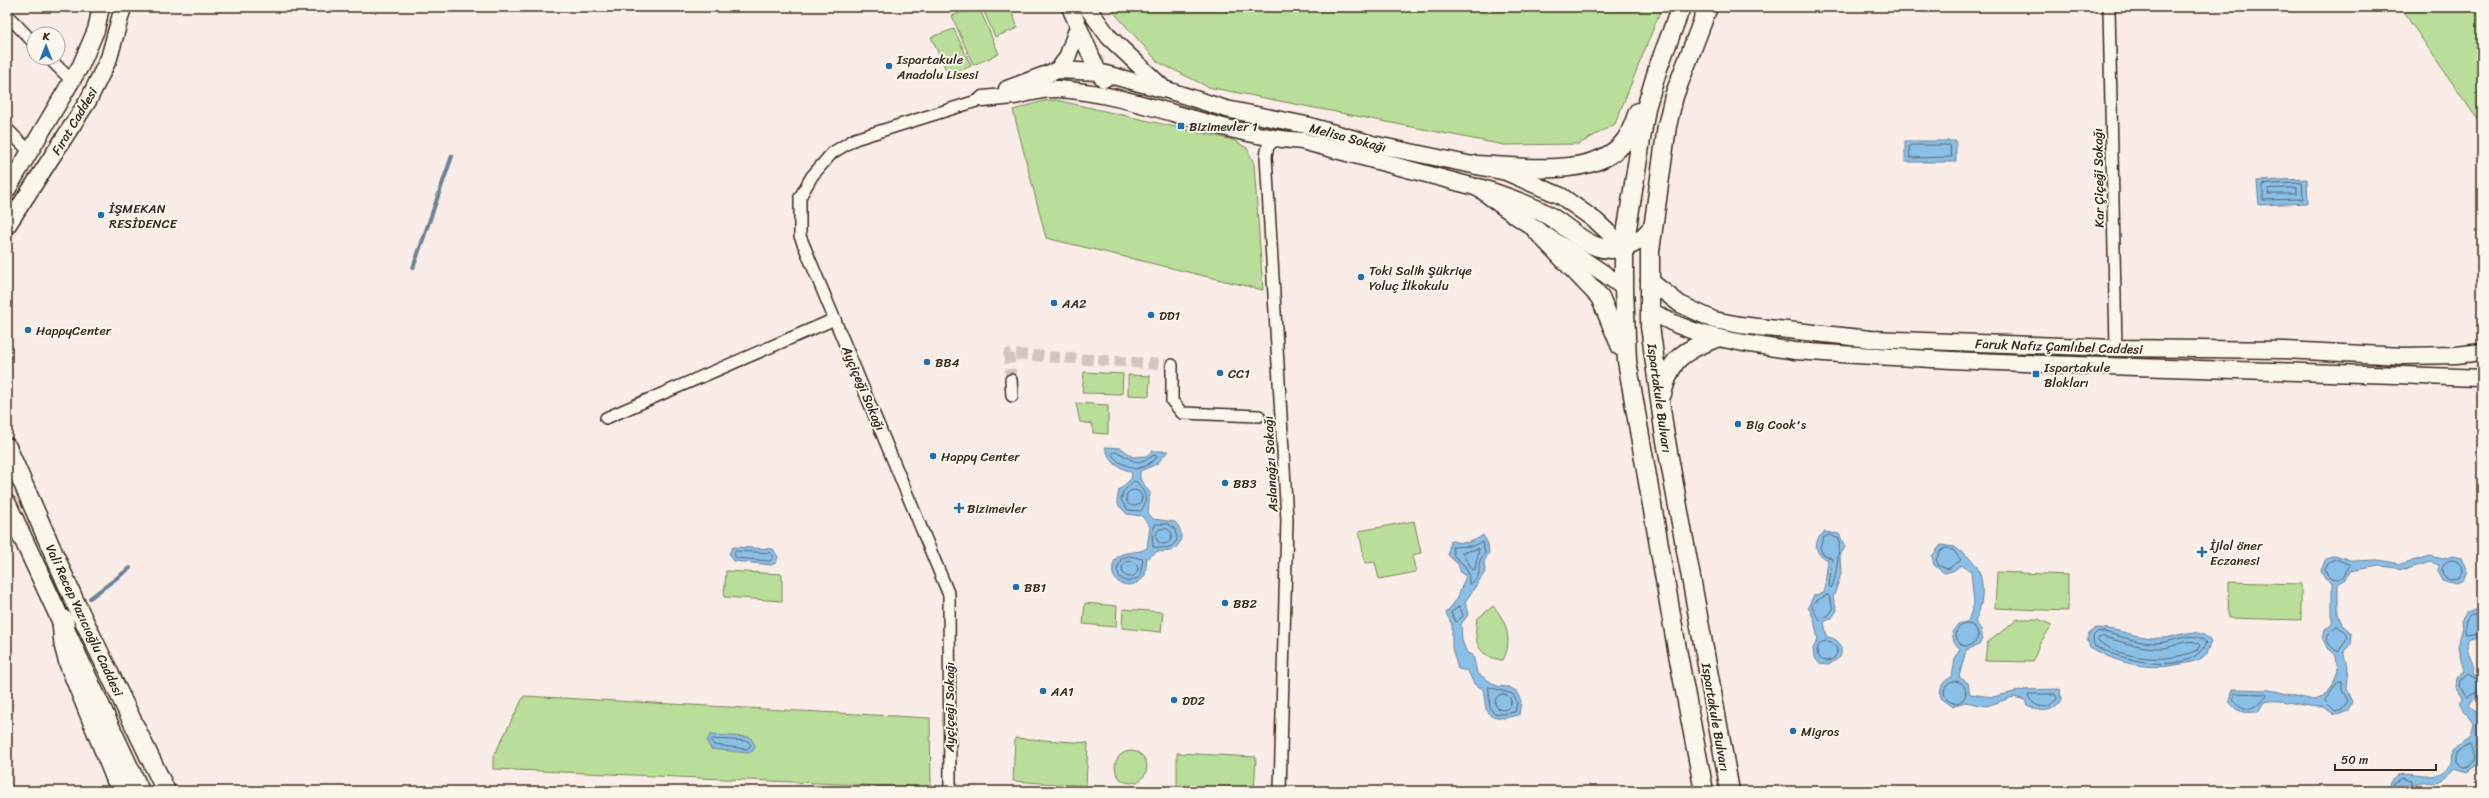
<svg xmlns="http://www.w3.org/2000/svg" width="2489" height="798" viewBox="0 0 2489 798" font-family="Sriracha,sans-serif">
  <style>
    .green { fill: #b9de99; stroke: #7a845c }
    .water { fill: #8abfe8; stroke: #6a8397 }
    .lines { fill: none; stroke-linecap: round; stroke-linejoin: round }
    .shore { stroke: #5b666f; stroke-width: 1 }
    .stream { stroke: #6a8397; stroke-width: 4 }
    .street-tunnel { stroke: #d4c5bf; stroke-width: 11; stroke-dasharray: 11 5.5; stroke-linecap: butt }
    .street-casing { stroke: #3b2a1e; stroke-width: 14 }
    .secondary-casing { stroke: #3b2a1e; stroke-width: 19 }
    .primary-casing { stroke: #3b2a1e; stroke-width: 21 }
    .highway-casing { stroke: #3b2a1e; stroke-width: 24 }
    .street { stroke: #fbf7ec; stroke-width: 11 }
    .secondary { stroke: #fbf7ec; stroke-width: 16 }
    .primary { stroke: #fbf7ec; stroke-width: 18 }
    .highway { stroke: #fbf7ec; stroke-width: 21 }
    .poi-dot { fill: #1f6fb2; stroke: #fbf7ec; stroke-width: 1.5 }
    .labels { text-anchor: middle; stroke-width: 4; stroke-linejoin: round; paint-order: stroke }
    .poi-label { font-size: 13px; fill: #3b2a1e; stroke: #fbf7ec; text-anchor: start }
    .street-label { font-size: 13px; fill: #3b2a1e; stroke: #fbf7ec }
  </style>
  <rect width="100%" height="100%" fill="#faece7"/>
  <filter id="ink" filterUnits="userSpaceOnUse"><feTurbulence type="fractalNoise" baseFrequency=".025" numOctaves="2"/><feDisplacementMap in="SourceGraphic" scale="8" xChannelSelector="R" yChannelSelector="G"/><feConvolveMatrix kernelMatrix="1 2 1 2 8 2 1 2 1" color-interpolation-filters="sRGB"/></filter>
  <g filter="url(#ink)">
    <g class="green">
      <polygon points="974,7 979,7 999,54 973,65 952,16"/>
      <polygon points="982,7 1010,7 1018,28 995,37"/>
      <polygon points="1109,7 1662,7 1615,124 1579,144 1504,145 1208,87 1158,62"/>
      <polygon points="2400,7 2482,7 2482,126"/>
      <polygon points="954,29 971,66 949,76 931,37"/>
      <polygon points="1056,100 1233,140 1247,148 1254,164 1263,290 1046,238 1013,110 1044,101"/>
      <polygon points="1084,372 1123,374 1122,394 1082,393"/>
      <polygon points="1128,375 1150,376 1149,396 1128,395"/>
      <polygon points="1076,403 1108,405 1108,434 1093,433 1092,424 1080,422"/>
      <polygon points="1414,521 1421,553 1412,555 1416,572 1379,579 1375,562 1365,563 1359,531"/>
      <polygon points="726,571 782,574 782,601 724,597"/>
      <polygon points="1997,572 2068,575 2068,611 1995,608"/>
      <polygon points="2229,582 2301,584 2301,620 2228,618"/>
      <polygon points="1085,603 1117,606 1116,627 1083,624"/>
      <path d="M 1493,606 C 1507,621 1513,642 1503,660 C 1478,658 1473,641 1477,619 Z"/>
      <polygon points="1123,609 1163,612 1161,632 1122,628"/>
      <polygon points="2018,619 2038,619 2052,625 2039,645 2033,662 1985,661 1987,643"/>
      <polygon points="524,696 930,718 931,788 493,769 493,757"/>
      <polygon points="1015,738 1088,743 1086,786 1013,781"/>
      <circle cx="1131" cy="767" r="16"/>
      <polygon points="1177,753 1256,757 1254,791 1177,791"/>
    </g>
    <g class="water">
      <rect x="1905" y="141" width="51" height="21"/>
      <polygon points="2307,179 2308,203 2259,205 2257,181"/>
      <path d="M 1105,447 L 1121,448 L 1133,457 L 1146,456 L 1152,451 L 1168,451 L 1157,464 L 1140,471 L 1140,479 L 1150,493 L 1148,513 L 1153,519 L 1175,522 C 1189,537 1177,556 1158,551 L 1147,558 L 1145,575 C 1136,591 1109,587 1113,566 C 1116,547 1136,556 1147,548 L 1150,527 L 1142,516 L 1127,514 L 1119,506 L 1117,501 L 1119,490 L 1131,479 L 1132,473 L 1116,465 L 1109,457 Z"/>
      <path d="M 1825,532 L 1839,534 L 1845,547 L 1840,556 L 1841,574 L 1833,598 L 1837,610 L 1832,618 L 1824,622 L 1827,637 C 1838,638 1844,646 1840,657 L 1829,665 L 1820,664 L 1814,657 L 1813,648 L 1818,640 L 1814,619 L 1808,607 L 1814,595 L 1824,593 L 1828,560 C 1814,555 1812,540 1825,532 Z"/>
      <path d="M 1483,535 L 1488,544 L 1489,552 L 1484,562 L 1485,572 L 1465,602 L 1468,615 L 1461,624 L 1462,641 L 1467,653 L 1473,655 L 1477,673 L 1497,686 L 1509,687 L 1516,691 L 1521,701 L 1519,715 L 1504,718 L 1491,716 L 1486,709 L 1483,689 L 1474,684 L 1468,671 L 1458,669 L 1452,648 L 1452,625 L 1446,613 L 1457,599 L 1466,576 L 1461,573 L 1458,564 L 1448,555 L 1450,540 C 1463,545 1472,543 1483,535 Z"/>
      <path d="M 1941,545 L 1955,547 C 1960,552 1965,554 1970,558 C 1987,574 1984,603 1975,622 C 1983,629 1984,637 1979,645 L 1966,650 L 1959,677 L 1968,683 L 1970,694 L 1992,697 L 2024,690 L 2060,689 L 2061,700 C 2053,713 2039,713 2028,705 L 2026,700 L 2013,697 L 1987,706 L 1965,702 L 1952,706 L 1941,698 C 1939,688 1942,681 1952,677 L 1955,659 L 1960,649 L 1954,642 L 1952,632 L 1958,624 L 1968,621 L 1974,604 L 1971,571 L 1961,565 L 1953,571 L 1944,573 L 1934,565 L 1932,556 Z"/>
      <polygon points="733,547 773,549 778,557 776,563 771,565 734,561 729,553"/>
      <path d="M 2335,555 L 2353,561 L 2378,560 L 2400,564 L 2430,556 L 2443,559 L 2452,556 L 2461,558 L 2467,571 L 2463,580 L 2455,584 L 2442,580 L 2438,572 L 2439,565 L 2431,562 L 2406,569 L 2379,566 L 2350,571 L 2346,579 L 2338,584 L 2338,614 L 2342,624 L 2352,634 L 2351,644 L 2344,651 L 2348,666 L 2346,689 L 2352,702 L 2348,710 L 2335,715 L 2324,707 C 2303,708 2282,697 2264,702 L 2258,712 C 2244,713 2237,713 2229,701 L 2232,689 L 2270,690 L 2313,700 L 2323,697 L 2332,687 L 2338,670 L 2336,656 L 2327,648 L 2323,639 L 2325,630 L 2332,624 L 2332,583 L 2325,579 L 2321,571 L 2326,558 Z"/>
      <path d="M 2475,610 L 2482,612 L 2482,637 L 2468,641 C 2464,652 2476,661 2473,672 L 2482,679 L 2482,692 L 2469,704 C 2483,716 2487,732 2475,748 L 2479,754 L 2478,764 L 2467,772 L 2454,768 C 2438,791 2439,779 2416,784 L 2416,791 L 2388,791 L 2390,781 L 2397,775 C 2415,771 2437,785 2450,765 C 2452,762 2451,755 2452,751 L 2471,737 L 2474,725 L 2460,702 L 2462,698 L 2455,687 L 2456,678 L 2464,672 L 2458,647 L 2462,631 L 2461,621 L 2466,613 Z"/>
      <path d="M 2096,628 C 2119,628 2140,640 2163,638 C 2178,637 2199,624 2211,642 C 2209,646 2207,653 2204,656 C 2199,661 2188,663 2181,664 C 2149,671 2118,664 2090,647 L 2087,639 L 2089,634 Z"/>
      <polygon points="710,735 750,737 755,745 753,751 748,753 711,749 707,741"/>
    </g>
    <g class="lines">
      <g class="shore">
        <polygon points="1911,145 1950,145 1952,157 1910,158 1909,147"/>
        <polygon points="2302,183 2303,199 2263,200 2263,185"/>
        <polygon points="2297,188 2297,194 2268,194 2269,189"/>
        <path d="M 1114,452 C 1130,453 1131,471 1154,455 L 1158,457 L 1146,466 L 1135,469 L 1119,462 L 1112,455 Z"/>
        <path d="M 1134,481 L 1137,482 C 1145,493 1149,498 1141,511 L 1128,510 L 1121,500 L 1123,492 Z"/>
        <circle cx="1134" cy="498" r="8"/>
        <path d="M 1156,524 L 1168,524 L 1175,529 L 1177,540 C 1171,550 1163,548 1153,547 L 1152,533 Z"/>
        <circle cx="1164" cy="536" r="8"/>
        <path d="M 1830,535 L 1839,539 C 1841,543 1835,584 1831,588 L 1829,586 L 1832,559 L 1822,553 L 1820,547 L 1823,538 Z"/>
        <path d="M 1482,542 L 1485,552 C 1484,555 1481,558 1480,561 C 1477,571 1483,578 1469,584 L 1469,575 L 1465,566 L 1454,556 L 1452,547 L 1472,546 Z"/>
        <polygon points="1946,548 1953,550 1961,560 1948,569 1939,566 1936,560 1940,551"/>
        <polygon points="1479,549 1475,569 1473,570 1462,553"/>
        <polygon points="736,551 771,553 774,557 770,561 736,558 734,554"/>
        <polygon points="1129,556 1143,559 1140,577 1128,582 1120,578 1117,570 1121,559"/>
        <polygon points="2336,559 2350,565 2343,577 2335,580 2328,577 2325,570 2329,562"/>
        <circle cx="2452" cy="570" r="10"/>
        <circle cx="1130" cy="569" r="8"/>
        <path d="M 1827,595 L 1829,596 L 1833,609 L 1829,615 L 1820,620 C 1806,602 1812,604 1827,595 Z"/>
        <polygon points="1460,606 1463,616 1456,622 1451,613"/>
        <path d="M 2482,615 L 2471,615 C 2464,620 2464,629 2466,636 L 2482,634"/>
        <circle cx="1967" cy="635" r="11"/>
        <path d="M 2337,626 L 2346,632 L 2348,638 L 2338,652 C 2324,642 2324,636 2337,626 Z"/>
        <path d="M 2104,632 C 2123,637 2146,646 2165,642 C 2177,640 2197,630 2206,643 C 2190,679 2119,660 2094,645 L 2093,636 L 2097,632 Z"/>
        <path d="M 2103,637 C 2123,642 2144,649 2164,648 C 2174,647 2191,636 2200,645 L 2197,650 C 2167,664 2125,660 2098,641 L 2098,638 Z"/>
        <circle cx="1827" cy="651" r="10"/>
        <polygon points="2339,681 2342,681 2342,690 2348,701 2342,709 2335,711 2325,701"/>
        <polyline points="2482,681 2468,673 2460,680 2459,686 2467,697 2482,690"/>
        <circle cx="1955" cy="692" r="11"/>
        <polygon points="1489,687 1513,694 1517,702 1515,712 1504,714 1493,713 1490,707"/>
        <path d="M 2235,693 L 2266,694 L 2267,696 C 2257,705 2245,718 2233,700 Z"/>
        <path d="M 2030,694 L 2055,694 L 2057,699 L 2049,706 C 2039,708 2033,705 2028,696 Z"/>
        <circle cx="1503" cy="702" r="8"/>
        <polygon points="713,739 748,741 751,745 747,749 714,745 711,741"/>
        <path d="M 2471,745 C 2473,754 2479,760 2469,767 L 2463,768 L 2456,763 L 2456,753 Z"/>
        <polyline points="2392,791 2393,783 2402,778 2412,781 2412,791"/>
      </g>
      <g class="stream">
        <polyline points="413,268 452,156"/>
        <polyline points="90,598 130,568"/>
      </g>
      <polyline class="street-tunnel" points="1011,380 1009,354 1172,365"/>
      <g class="street-casing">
        <g id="street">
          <polyline points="2109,7 2116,348"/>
          <polyline points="7,15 34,43"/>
          <polyline points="49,58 71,80"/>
          <polyline points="7,129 30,152"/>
          <polyline points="1275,140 1268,146 1266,156 1287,520 1280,791"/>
          <polyline points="1172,365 1172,401 1182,413 1259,416"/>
          <polyline points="1011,380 1012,396"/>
          <polyline points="606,418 835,319"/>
          <polyline points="950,791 949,595 800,236 800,197 812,176 832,153 855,139 983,99"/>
        </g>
      </g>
      <g class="secondary-casing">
        <g id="secondary">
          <polyline points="1070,7 1098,72 1104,79"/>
          <polyline points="1087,7 1109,37 1164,89 1226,109 1306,125 1372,144 1506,172 1561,196 1596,221 1624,247"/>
          <polyline points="1058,70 1067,58 1078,27"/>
          <polyline points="1007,89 1058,70 1098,72 1162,89"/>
          <path d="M 983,99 C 993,98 1004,97 1014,96 C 1029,93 1043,88 1059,89 C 1142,95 1221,136 1302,141 L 1479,188 C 1524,226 1577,252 1624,288"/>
          <polyline points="7,190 81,65 96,30 101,7"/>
          <polyline points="7,226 88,101 109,58 123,7"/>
          <polyline points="1649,280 1680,304 1714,320 1740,325 1870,339 2116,348 2284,350 2403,356 2456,355 2482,352"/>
          <path d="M 1650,310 C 1693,339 1745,343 1795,351 C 2024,367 2253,369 2482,378"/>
        </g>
      </g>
      <g class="primary-casing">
        <g id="primary">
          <polyline points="1681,7 1658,68 1646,108 1624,247 1624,288 1627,361 1677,649 1704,791"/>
          <polyline points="1708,7 1674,96 1667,126 1650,251 1650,326 1664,430 1730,791"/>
          <path d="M 1476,165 C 1520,167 1600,180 1627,138 C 1632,130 1635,120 1638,112"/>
          <path d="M 1479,188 C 1501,195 1522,202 1542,212 C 1568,224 1588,255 1620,248 C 1634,245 1643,239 1652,228"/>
          <polyline points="1536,230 1600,297 1621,347"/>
          <path d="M 1662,394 C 1672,356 1681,353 1716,338"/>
          <polyline points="7,447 75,602 166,791"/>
          <polyline points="7,504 140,791"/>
        </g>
      </g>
      <g class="highway-casing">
        <polyline id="highway" points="63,621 65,645 70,663 122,791"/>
      </g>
      <use href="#street" class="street"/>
      <use href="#secondary" class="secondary"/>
      <use href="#primary" class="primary"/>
      <use href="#highway" class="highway"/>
    </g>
  </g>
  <g class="poi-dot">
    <circle cx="889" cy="66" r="4"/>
    <rect x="1177" y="122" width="8" height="8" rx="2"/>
    <circle cx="101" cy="215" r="4"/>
    <circle cx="1361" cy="277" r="4"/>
    <circle cx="1054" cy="303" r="4"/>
    <circle cx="1151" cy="315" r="4"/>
    <circle cx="28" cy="330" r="4"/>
    <circle cx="927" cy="362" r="4"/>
    <circle cx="1220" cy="373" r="4"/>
    <rect x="2032" y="370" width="8" height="8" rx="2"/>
    <circle cx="1738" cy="424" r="4"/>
    <circle cx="933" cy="456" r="4"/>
    <circle cx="1225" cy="483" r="4"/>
    <path d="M957 502h4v4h4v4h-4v4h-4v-4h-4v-4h4z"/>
    <path d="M2200 546h4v4h4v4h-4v4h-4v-4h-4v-4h4z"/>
    <circle cx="1016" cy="587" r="4"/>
    <circle cx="1225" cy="603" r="4"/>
    <circle cx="1043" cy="691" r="4"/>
    <circle cx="1174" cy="700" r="4"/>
    <circle cx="1793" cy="731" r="4"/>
  </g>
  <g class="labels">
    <g class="poi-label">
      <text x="897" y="64">Ispartakule<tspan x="897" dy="15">Anadolu Lisesi</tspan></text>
      <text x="1189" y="131">Bizimevler 1</text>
      <text x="109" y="213">İŞMEKAN<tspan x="109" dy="15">RESİDENCE</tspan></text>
      <text x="1369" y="275">Toki Salih Şükriye<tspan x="1369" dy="15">Yoluç İlkokulu</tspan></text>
      <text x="1062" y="308">AA2</text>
      <text x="1159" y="320">DD1</text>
      <text x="36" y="335">HappyCenter</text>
      <text x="935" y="367">BB4</text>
      <text x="2044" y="372">Ispartakule<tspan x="2044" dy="15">Blokları</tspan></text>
      <text x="1228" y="378">CC1</text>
      <text x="1746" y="429">Big Cook's</text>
      <text x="941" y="461">Happy Center</text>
      <text x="1233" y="488">BB3</text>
      <text x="967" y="513">Bizimevler</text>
      <text x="2210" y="550">İjlal öner<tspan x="2210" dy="15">Eczanesi</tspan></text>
      <text x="1024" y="592">BB1</text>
      <text x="1233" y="608">BB2</text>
      <text x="1051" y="696">AA1</text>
      <text x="1182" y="705">DD2</text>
      <text x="1801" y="736">Migros</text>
    </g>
    <g class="street-label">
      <text transform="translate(74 121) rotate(-59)" y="5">Fırat Caddesi</text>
      <text transform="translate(1348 137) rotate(15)" y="5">Melisa Sokağı</text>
      <text transform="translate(2098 178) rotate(-91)" y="5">Kar Çiçeği Sokağı</text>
      <text transform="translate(2059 346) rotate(2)" y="5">Faruk Nafız Çamlıbel Caddesi</text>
      <text transform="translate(864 388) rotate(67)" y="5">Ayçiçeği Sokağı</text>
      <text transform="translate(1660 398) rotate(82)" y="5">Ispartakule Bulvarı</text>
      <text transform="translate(1270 464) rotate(-93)" y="5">Aslanağzı Sokağı</text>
      <text transform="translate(85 620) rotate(65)" y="5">Vali Recep Yazıcıoğlu Caddesi</text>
      <text transform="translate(949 707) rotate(-90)" y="5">Ayçiçeği Sokağı</text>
      <text transform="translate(1716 717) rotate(80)" y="5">Ispartakule Bulvarı</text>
    </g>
  </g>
  <rect width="2489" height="798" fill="none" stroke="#fbf7ec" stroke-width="24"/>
  <rect x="12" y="12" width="2465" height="774" fill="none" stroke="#3b2a1e" stroke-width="1.5" filter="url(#ink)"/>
  <g transform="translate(46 46)"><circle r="19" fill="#fbf7ec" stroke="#aea59a"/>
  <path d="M0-3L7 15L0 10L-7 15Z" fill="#1f6fb2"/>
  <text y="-6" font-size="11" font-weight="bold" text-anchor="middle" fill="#3b2a1e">K</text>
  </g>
  <path d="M2335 764v6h101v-6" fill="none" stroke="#3b2a1e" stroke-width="2"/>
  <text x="2341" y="764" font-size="12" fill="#3b2a1e" stroke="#fbf7ec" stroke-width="3" paint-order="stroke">50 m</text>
</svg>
